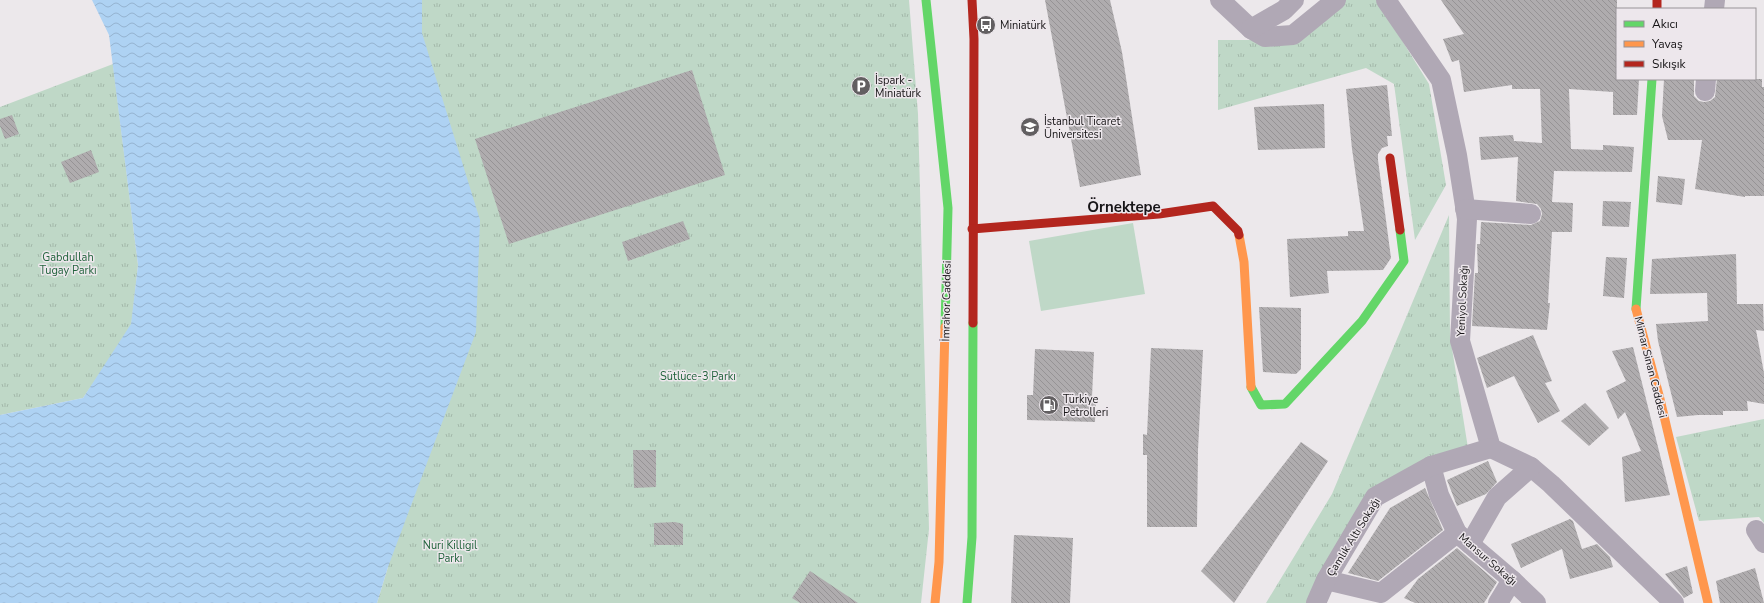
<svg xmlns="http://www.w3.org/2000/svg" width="1764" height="603" viewBox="0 0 1764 603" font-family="'Nunito Sans',sans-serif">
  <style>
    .grass { fill: #bfd8c7 }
    .park { fill: url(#park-tufts) }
    .water { fill: url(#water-waves) }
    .building { fill: url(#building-back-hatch) }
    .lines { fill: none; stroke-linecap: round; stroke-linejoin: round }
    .street { stroke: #b0a8b5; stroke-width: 20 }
    .fast { stroke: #63d668; stroke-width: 9 }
    .slow { stroke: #ff974d; stroke-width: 9 }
    .jam { stroke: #b3261e; stroke-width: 9 }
    .labels { text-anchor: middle; stroke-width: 3; stroke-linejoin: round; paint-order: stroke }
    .poi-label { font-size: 11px; fill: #171517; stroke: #ede7ec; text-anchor: start }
    .park-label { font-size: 11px; fill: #22643d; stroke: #ede7ec }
    .street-label { font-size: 11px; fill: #171517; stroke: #ede7ec }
    .district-label { font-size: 15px; font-weight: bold; fill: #171517; stroke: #ede7ec }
  </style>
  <defs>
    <pattern id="park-tufts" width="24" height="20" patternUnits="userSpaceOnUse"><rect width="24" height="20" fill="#bfd8c7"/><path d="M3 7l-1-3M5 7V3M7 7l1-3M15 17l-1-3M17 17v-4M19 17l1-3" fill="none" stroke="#a3b8aa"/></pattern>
    <pattern id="water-waves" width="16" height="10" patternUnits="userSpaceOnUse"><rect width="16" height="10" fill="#aed2f3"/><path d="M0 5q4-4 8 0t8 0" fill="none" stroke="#95b3d0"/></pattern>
    <pattern id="building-back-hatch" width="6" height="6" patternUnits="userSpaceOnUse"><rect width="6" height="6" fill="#afacae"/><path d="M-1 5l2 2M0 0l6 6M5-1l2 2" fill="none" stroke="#969395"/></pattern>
  </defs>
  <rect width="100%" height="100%" fill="#ece8eb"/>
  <polygon class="grass" points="1133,223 1145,294 1041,311 1029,241"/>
  <g class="park">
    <polygon points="422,0 909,0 918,114 929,529 921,603 377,603 388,567 422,33"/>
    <polygon points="1346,0 1377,0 1429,84 1446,185 1415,240 1394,84 1366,68 1218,110 1218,40 1283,40"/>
    <polygon points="113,64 138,265 131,328 83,398 0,415 0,107"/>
    <polygon points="1449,215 1450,336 1468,448 1376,493 1312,603 1266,603 1332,494"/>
    <polygon points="1764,419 1764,523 1759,517 1699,521 1676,437"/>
  </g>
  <polygon class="water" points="92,0 422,0 422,33 480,220 476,332 388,567 377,603 0,603 0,415 83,398 131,324 138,265 109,35"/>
  <g class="building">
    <polygon points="1045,0 1110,0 1122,52 1141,175 1080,187"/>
    <polygon points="1441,0 1617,0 1617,79 1639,79 1637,115 1613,115 1613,92 1569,89 1571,149 1603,150 1603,145 1634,147 1632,172 1554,171 1552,202 1573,203 1572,232 1552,232 1548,303 1550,303 1547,330 1472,326 1475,273 1478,273 1477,244 1480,244 1481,222 1531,225 1540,221 1542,214 1541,209 1537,204 1516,201 1518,157 1481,160 1479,137 1513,135 1514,141 1542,143 1540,89 1512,89 1512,85 1464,92 1459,60 1452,62 1443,39 1464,34"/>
    <polygon points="692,70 725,175 509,244 475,139"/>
    <polygon points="1664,79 1694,79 1694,96 1699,101 1704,102 1710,101 1715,97 1717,79 1762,79 1762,87 1764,87 1764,196 1745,196 1745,197 1695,189 1702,140 1668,140 1662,116"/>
    <polygon points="1387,85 1392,136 1387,136 1388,146 1382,148 1378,154 1378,160 1391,258 1383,270 1327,271 1329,293 1290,297 1287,239 1348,236 1348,231 1364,231 1352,149 1346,89"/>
    <polygon points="1324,104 1325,148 1258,150 1254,107"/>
    <polygon points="12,115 19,134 5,139 0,126 0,119"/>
    <polygon points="91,150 99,172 70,183 61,162"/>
    <polygon points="1658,176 1685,179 1682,205 1656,202"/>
    <polygon points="1603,201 1631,202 1629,227 1602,226"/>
    <polygon points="683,221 690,239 628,261 622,242"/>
    <polygon points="1736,254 1737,304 1763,304 1764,331 1756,330 1764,373 1764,404 1747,401 1748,411 1723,411 1723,415 1698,415 1677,417 1658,341 1656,324 1708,321 1707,293 1650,294 1652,259"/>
    <polygon points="1606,257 1627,258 1624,298 1603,296"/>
    <polygon points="1259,307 1301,308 1301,369 1296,374 1263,372"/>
    <polygon points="1533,335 1552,381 1545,383 1560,411 1538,423 1514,376 1487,388 1477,358"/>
    <polygon points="1633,347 1670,495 1625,502 1622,457 1641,451 1625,412 1618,419 1606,391 1626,381 1612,351"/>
    <polygon points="1151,348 1203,350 1198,450 1197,527 1147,527 1147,455 1143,455 1143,434 1147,435"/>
    <polygon points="1035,349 1094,352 1092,397 1096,397 1095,422 1027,420 1027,395 1033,395"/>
    <polygon points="1585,403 1609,428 1589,446 1561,421"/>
    <polygon points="1301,442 1328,461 1234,603 1201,571"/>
    <polygon points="633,450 656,450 656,487 634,488"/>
    <polygon points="1488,461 1497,482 1486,494 1457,506 1447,480"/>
    <polygon points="1425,488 1443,530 1378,581 1348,573 1390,508"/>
    <polygon points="1570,519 1573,521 1582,549 1597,544 1610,557 1613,567 1570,579 1562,549 1521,568 1511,544"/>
    <polygon points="675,522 683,524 683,545 654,545 654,523"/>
    <polygon points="1014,535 1073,538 1070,603 1011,603"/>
    <polygon points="1457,548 1497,582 1484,603 1415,603 1404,598 1418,579"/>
    <polygon points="1687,566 1693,593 1684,598 1665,574"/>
    <polygon points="1755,568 1764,603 1720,603 1716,581"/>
    <polygon points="810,571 858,603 800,603 792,598"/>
  </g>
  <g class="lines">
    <g class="street">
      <polyline points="1220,0 1251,29 1265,37 1293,35 1336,0"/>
      <polyline points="1386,0 1441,80 1457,155 1467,219 1460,341 1491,448 1531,467 1551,484 1674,603"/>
      <polyline points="1714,9 1715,0"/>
      <polyline points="1251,29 1284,10 1294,0"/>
      <polyline points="1705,91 1706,79"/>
      <polyline points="1465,209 1531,214"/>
      <polyline points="1431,466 1439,495 1457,533 1512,580 1536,603"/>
      <polyline points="1756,530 1764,543"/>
      <polyline points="1470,544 1497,497 1531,467"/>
      <polyline points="1326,580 1381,593 1457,533"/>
      <polyline points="1316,603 1326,580 1375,497 1431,466 1491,448"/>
      <polyline points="1498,603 1512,580"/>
    </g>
    <g class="fast">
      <polyline points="926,0 948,208 945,327"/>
      <polyline points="1636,309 1652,79"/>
      <polyline points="1251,387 1261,405 1285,404 1362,321 1404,261 1400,230"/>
      <polyline points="967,603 972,537 973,323"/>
    </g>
    <g class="slow">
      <polyline points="1239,235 1244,262 1251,387"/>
      <polyline points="1636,309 1660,399 1708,603"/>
      <polyline points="935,603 939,562 945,327"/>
    </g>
    <g class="jam">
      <polyline points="972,0 974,39 973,323"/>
      <polyline points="1657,0 1657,9"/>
      <polyline points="1390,158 1400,230"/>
      <polyline points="972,229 1159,214 1213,206 1238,231 1239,235"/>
    </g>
  </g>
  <defs>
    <g id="bus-disc" transform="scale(1)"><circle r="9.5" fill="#625f61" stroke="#ede7ec"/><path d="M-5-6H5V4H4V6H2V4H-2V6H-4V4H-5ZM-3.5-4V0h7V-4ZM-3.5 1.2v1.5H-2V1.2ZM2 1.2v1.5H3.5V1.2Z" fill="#fff"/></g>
    <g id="parking-disc" transform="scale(1)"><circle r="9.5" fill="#625f61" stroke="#ede7ec"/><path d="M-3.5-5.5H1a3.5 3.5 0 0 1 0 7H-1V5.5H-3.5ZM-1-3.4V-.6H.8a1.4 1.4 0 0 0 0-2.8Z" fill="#fff"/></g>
    <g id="university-disc" transform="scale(1)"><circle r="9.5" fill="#625f61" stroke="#ede7ec"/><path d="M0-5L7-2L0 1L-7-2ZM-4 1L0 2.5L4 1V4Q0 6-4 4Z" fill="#fff"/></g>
    <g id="fuel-disc" transform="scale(1)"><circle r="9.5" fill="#625f61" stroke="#ede7ec"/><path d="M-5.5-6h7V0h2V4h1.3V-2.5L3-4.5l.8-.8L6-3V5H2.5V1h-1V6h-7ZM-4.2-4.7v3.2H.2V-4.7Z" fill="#fff"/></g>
  </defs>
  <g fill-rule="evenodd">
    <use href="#bus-disc" x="986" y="25"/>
    <use href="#parking-disc" x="861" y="86"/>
    <use href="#university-disc" x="1030" y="127"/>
    <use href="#fuel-disc" x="1049" y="405"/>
  </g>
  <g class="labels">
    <g class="poi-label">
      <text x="1000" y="29">Miniatürk</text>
      <text x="875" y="84">İspark -<tspan x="875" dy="13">Miniatürk</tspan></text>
      <text x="1044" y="125">İstanbul Ticaret<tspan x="1044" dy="13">Üniversitesi</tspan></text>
      <text x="1063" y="403">Türkiye<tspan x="1063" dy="13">Petrolleri</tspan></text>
    </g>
    <g class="park-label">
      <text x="68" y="261">Gabdullah<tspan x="68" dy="13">Tugay Parkı</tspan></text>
      <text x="698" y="380">Sütlüce-3 Parkı</text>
      <text x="450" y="549">Nuri Killigil<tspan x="450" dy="13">Parkı</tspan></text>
    </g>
    <g class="street-label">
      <text transform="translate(946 301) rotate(-89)" y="4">İmrahor Caddesi</text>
      <text transform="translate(1462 301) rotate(-87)" y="4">Yeniyol Sokağı</text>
      <text transform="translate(1651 367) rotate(76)" y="4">Mimar Sinan Caddesi</text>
      <text transform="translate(1353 537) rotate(-58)" y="4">Çamlık Altı Sokağı</text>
      <text transform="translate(1488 559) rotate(41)" y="4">Mansur Sokağı</text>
    </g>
    <g class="district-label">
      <text x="1124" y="212">Örnektepe</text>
    </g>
  </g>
  <rect x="1616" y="8" width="140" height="72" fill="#ede7ec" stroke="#979397"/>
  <rect x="1624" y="21" width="20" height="6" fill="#63d668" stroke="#979397"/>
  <text x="1652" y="28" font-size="12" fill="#171517">Akıcı</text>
  <rect x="1624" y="41" width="20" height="6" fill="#ff974d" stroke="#979397"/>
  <text x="1652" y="48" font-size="12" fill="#171517">Yavaş</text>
  <rect x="1624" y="61" width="20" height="6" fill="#b3261e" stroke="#979397"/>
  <text x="1652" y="68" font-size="12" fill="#171517">Sıkışık</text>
</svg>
